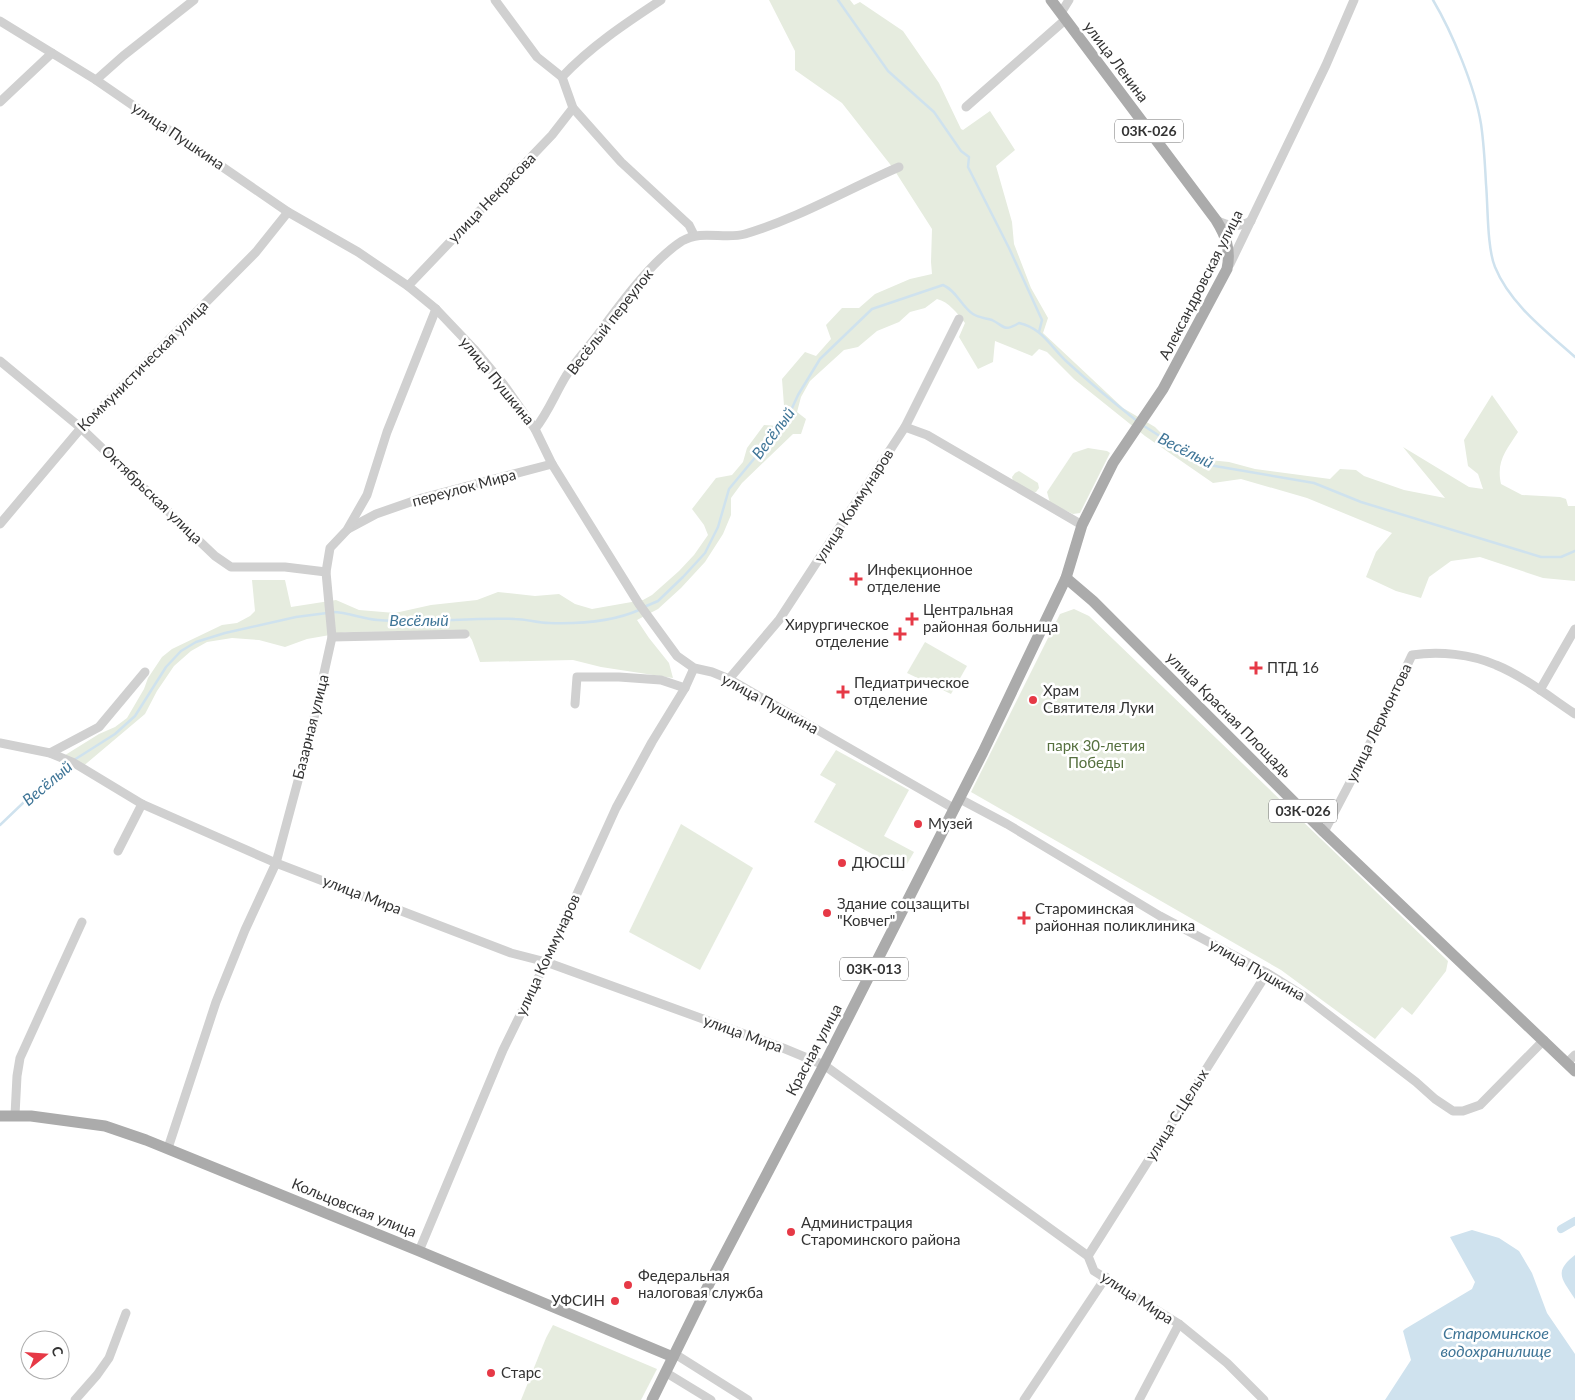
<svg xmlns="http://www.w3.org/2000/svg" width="1575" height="1400" viewBox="0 0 1575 1400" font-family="Lato,sans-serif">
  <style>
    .green { fill: #e6ecdf }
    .water { fill: #cfe2ee }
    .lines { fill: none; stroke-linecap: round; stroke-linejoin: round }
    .stream { stroke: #cfe2ee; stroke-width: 2.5 }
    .canal { stroke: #cfe2ee; stroke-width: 8 }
    .minor { stroke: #d0d0d0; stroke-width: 9 }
    .major { stroke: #ababab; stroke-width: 11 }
    .poi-dot { fill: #e63946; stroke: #fff; stroke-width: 2 }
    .labels { text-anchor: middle; stroke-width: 5; stroke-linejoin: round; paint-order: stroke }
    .shield { fill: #fff; stroke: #707070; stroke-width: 1 }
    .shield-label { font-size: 14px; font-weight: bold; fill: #333 }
    .street-label { font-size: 15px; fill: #333; stroke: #fff }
    .poi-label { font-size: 15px; fill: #333; stroke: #fff; text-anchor: start }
    .park-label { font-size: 15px; fill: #56703f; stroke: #fff }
    .water-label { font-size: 16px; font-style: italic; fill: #3f7597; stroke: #fff }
  </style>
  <rect width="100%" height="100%" fill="#fff"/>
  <g class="green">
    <path d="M 769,0 L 850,0 L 854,5 L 860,2 L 903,31 L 939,83 L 961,129 L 963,130 L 990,111 L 1015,150 L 996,166 L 1012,222 L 1014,244 L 1031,288 L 1048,318 L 1043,333 L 1123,408 L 1155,427 L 1161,433 L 1209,460 L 1229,462 L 1255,469 L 1330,479 L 1340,469 L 1356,470 L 1364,476 L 1404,490 L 1445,498 L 1403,447 L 1469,487 L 1483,489 L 1478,474 L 1468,466 L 1464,440 L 1492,395 L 1518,432 C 1506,451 1496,461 1501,484 L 1522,495 L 1560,497 L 1566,499 L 1568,506 L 1575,506 L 1575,581 L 1543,578 L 1480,557 L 1451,561 L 1429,577 L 1421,598 L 1396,591 L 1366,577 L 1376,552 L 1392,533 L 1307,498 L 1241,479 L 1213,483 L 1145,436 L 1074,379 L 1047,352 L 1039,349 L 1032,356 L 995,341 L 993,362 L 978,369 L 959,337 L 965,323 C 957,313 949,302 937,299 L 925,308 L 910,312 L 899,322 L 877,331 L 858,347 L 844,350 L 810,381 L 801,397 L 797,412 L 806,419 L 801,434 L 793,434 L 742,483 L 731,498 L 731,515 L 723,534 L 705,562 L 681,588 L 658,609 L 637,620 L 649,638 L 669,663 L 673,678 L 601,667 L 573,660 L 480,662 L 472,640 L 466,631 L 347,632 L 307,639 L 285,647 L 259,640 L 232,638 L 207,642 L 191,651 L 174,666 L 157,691 L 145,714 L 81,768 L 62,757 L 99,734 L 115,727 L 127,718 L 144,689 L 148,678 L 162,657 L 172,649 L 222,625 L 237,623 L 250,616 L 255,611 L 252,580 L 285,580 L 291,607 L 336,600 L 359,610 L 395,613 L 431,605 L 477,600 L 498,592 L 535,596 L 559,594 L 575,604 L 592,609 L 643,600 L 652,595 L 679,571 L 694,555 L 708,535 L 704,525 L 692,509 L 716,478 L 732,475 L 743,462 L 747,448 L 764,425 L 779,426 L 785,419 L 782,379 L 805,352 L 816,356 L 831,339 L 826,325 L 842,308 L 859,308 L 875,294 L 910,279 L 932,274 L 931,262 L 932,229 L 893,168 L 842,103 L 795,70 L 795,51 Z"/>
    <polygon points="1088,448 1107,451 1110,453 1080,513 1073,514 1050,503 1047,492 1073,453"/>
    <polygon points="1019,471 1038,483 1039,488 1036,492 1032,493 1013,481 1012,477 1015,473"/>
    <polygon points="1074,609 1089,616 1448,961 1446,971 1412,1015 1402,1007 1375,1039 1281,970 971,792 1060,614"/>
    <polygon points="925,642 967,666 951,694 907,673"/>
    <polygon points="836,750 909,790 884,836 914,852 903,871 814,822 836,784 820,775"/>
    <polygon points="681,824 753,868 700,970 629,932"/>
    <polygon points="553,1325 657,1369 641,1400 521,1400 546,1338"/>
  </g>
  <g class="water">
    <polygon points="1472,1230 1499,1238 1519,1251 1532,1273 1547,1313 1575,1354 1575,1400 1385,1400 1411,1360 1403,1331 1405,1329 1472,1289 1475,1282 1450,1237"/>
    <path d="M 1575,1255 L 1575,1299 C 1562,1279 1553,1272 1575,1255 Z"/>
  </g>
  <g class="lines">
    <g class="stream">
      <polyline points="838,0 888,71 934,112 961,151 969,157 968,167 1009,248 1042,320 1039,332"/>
      <path d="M 1433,0 C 1452,32 1475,87 1481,124 C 1484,144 1485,164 1486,184 C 1488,206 1487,248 1495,267 C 1510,304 1546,331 1575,357"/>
      <polyline points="1144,426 1191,456 1209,465 1314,483 1361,502 1541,557 1561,557 1575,551"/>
      <path d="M 644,607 L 658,601 L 683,577 L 705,553 L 718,527 L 729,489 L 787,419 L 798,395 L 820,359 L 872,309 L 943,285 C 957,291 961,306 973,314 C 979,318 986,318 992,320 C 1006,327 1003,332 1019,323 C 1042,328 1050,346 1066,361 C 1089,382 1113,402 1137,421"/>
      <path d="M 333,612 C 348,612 362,619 378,620 C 423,624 469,617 515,619 C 526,619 538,623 549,623 C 578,624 612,622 639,610"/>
      <polyline points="74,760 115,734 135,716 166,667 181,651 196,642 225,633 296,617 327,613"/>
      <polyline points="0,825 46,781 68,764"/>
    </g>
    <polyline class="canal" points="1561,1229 1575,1221"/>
    <g class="minor">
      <polyline points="495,0 537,57 562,77 573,108 621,162 689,225 694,235"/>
      <polyline points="1061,13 1069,0"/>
      <polyline points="0,21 96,80 288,212 358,252 408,286 436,309 474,349 504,385 535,429 552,464 639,604 677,656 694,668 712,672 729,679 955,809"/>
      <path d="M 562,77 C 590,47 626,23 661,0"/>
      <polyline points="96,80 123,56 194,0"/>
      <polyline points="0,102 52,53"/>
      <polyline points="966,107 1065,20"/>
      <path d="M 1216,220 C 1228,226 1238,228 1251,221"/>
      <polyline points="1230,264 1326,65 1354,0"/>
      <polyline points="408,286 552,135 573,108"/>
      <polyline points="0,361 81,428 215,556 231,567 285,567 326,572"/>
      <polyline points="905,427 927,435 1082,525"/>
      <path d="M 535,429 C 548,413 555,394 566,376 C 575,362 586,350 596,337 C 618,307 651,261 682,241 C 702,229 724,240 745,234 C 799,218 848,189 899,167"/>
      <polyline points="0,524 81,428 256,252 288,212"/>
      <polyline points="348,529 376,514 422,498 552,464"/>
      <polyline points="332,637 465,634"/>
      <polyline points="729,679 779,620 905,427 959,319"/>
      <polyline points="1540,690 1575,629"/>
      <polyline points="575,704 577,677 619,677 661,680 685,688"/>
      <polyline points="0,743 50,753 74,763 142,804 276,863 511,953 546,962 783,1048 824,1065 1088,1256 1094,1271 1179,1324 1227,1363 1264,1400"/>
      <polyline points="50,753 99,727 145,672"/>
      <polyline points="960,799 1007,824 1160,916 1267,973 1304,996 1416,1082 1435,1099 1453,1111 1463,1111 1480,1105 1544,1040"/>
      <path d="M 1324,832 L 1365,754 L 1412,655 C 1439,651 1471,654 1496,665 C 1523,676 1551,698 1575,714"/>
      <polyline points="118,851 142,804"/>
      <polyline points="1567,1063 1575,1055"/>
      <polyline points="15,1115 17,1076 20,1058 82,922"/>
      <polyline points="168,1148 216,1002 245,930 276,863 310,736 332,637 326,572 330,548 347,530 367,495 387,432 436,309"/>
      <polyline points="419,1251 503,1050 546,962 616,808 652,742 685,688 694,668"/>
      <polyline points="1088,1256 1267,973"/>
      <polyline points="675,1354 748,1400"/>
      <polyline points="665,1372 711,1400"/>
      <polyline points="75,1400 97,1375 109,1358 126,1313"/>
      <polyline points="1024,1400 1106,1277"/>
      <polyline points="1139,1400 1179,1324"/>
    </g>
    <g class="major">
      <polyline points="1066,578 1093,601 1324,832 1575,1071"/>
      <polyline points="0,1116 31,1116 105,1126 146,1140 419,1251 673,1357"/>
      <path d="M 652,1400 L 709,1284 L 824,1065 L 983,752 L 1066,578 L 1082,525 L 1113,463 L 1163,389 L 1227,269 C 1231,250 1226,236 1216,220 L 1051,0"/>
    </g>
  </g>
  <g class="poi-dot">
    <path d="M853.5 571.5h5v5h5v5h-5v5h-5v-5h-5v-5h5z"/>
    <path d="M909.5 611.5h5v5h5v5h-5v5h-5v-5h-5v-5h5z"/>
    <path d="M897.5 626.5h5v5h5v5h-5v5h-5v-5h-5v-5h5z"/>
    <path d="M1253.5 660.5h5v5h5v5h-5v5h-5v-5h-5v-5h5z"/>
    <path d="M840.5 684.5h5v5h5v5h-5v5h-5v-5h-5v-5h5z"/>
    <circle cx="1033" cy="700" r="5"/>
    <circle cx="918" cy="824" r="5"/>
    <circle cx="842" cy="863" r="5"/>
    <circle cx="827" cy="913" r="5"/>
    <path d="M1021.5 910.5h5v5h5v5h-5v5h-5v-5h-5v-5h5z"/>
    <circle cx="791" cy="1232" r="5"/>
    <circle cx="628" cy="1285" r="5"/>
    <circle cx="615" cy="1301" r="5"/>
    <circle cx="491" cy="1373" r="5"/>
  </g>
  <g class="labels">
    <g class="shield">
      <rect x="1115" y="119.5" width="68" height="23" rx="4"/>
      <rect x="1269" y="799.5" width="68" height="23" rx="4"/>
      <rect x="840" y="957.5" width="68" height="23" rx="4"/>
    </g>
    <g class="shield-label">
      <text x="1149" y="136">03К-026</text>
      <text x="1303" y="816">03К-026</text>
      <text x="874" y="974">03К-013</text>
    </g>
    <g class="street-label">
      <text transform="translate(1116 62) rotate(53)" y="5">улица Ленина</text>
      <text transform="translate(178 136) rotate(34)" y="5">улица Пушкина</text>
      <text transform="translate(492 198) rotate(-46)" y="5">улица Некрасова</text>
      <text transform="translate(1201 285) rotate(-63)" y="5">Александровская улица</text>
      <text transform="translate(610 322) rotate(-52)" y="5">Весёлый переулок</text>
      <text transform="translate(143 366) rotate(-45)" y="5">Коммунистическая улица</text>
      <text transform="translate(497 381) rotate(51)" y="5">улица Пушкина</text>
      <text transform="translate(464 488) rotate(-15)" y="5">переулок Мира</text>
      <text transform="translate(152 495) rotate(44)" y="5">Октябрьская улица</text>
      <text transform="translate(854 506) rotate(-57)" y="5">улица Коммунаров</text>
      <text transform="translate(770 704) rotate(29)" y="5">улица Пушкина</text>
      <text transform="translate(1229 715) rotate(45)" y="5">улица Красная Площадь</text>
      <text transform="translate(1379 723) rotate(-64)" y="5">улица Лермонтова</text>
      <text transform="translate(311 727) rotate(-76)" y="5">Базарная улица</text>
      <text transform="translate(362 895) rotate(21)" y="5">улица Мира</text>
      <text transform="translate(548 955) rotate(-65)" y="5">улица Коммунаров</text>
      <text transform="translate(1257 970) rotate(30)" y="5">улица Пушкина</text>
      <text transform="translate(743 1034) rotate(20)" y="5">улица Мира</text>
      <text transform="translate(814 1050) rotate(-62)" y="5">Красная улица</text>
      <text transform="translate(1177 1115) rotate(-58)" y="5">улица С.Целых</text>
      <text transform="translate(354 1208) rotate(22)" y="5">Кольцовская улица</text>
      <text transform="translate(1137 1298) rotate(33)" y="5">улица Мира</text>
    </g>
    <g class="poi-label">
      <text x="867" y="575">Инфекционное<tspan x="867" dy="17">отделение</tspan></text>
      <text x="923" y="615">Центральная<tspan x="923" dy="17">районная больница</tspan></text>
      <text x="889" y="630" text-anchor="end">Хирургическое<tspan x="889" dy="17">отделение</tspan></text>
      <text x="1267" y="673">ПТД 16</text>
      <text x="854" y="688">Педиатрическое<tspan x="854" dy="17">отделение</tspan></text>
      <text x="1043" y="696">Храм<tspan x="1043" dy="17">Святителя Луки</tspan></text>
      <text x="928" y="829">Музей</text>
      <text x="852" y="868">ДЮСШ</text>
      <text x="837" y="909">Здание соцзащиты<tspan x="837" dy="17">"Ковчег"</tspan></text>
      <text x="1035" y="914">Староминская<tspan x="1035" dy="17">районная поликлиника</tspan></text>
      <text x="801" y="1228">Администрация<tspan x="801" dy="17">Староминского района</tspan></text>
      <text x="638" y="1281">Федеральная<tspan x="638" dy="17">налоговая служба</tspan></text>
      <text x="605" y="1306" text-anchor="end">УФСИН</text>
      <text x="501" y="1378">Старс</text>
    </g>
    <g class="park-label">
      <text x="1096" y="751">парк 30-летия<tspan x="1096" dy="17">Победы</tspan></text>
    </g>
    <g class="water-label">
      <text transform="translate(773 433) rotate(-53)" y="6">Весёлый</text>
      <text transform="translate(1186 450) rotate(27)" y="6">Весёлый</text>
      <text x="419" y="626">Весёлый</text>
      <text transform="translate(47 783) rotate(-40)" y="6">Весёлый</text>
      <text x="1496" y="1339">Староминское<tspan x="1496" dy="18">водохранилище</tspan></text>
    </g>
  </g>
  <g transform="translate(45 1355) rotate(73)"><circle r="24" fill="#ffffff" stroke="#adadad"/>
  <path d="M0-4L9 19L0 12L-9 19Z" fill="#e63946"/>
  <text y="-8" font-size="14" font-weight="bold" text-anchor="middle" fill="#333333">С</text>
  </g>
</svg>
